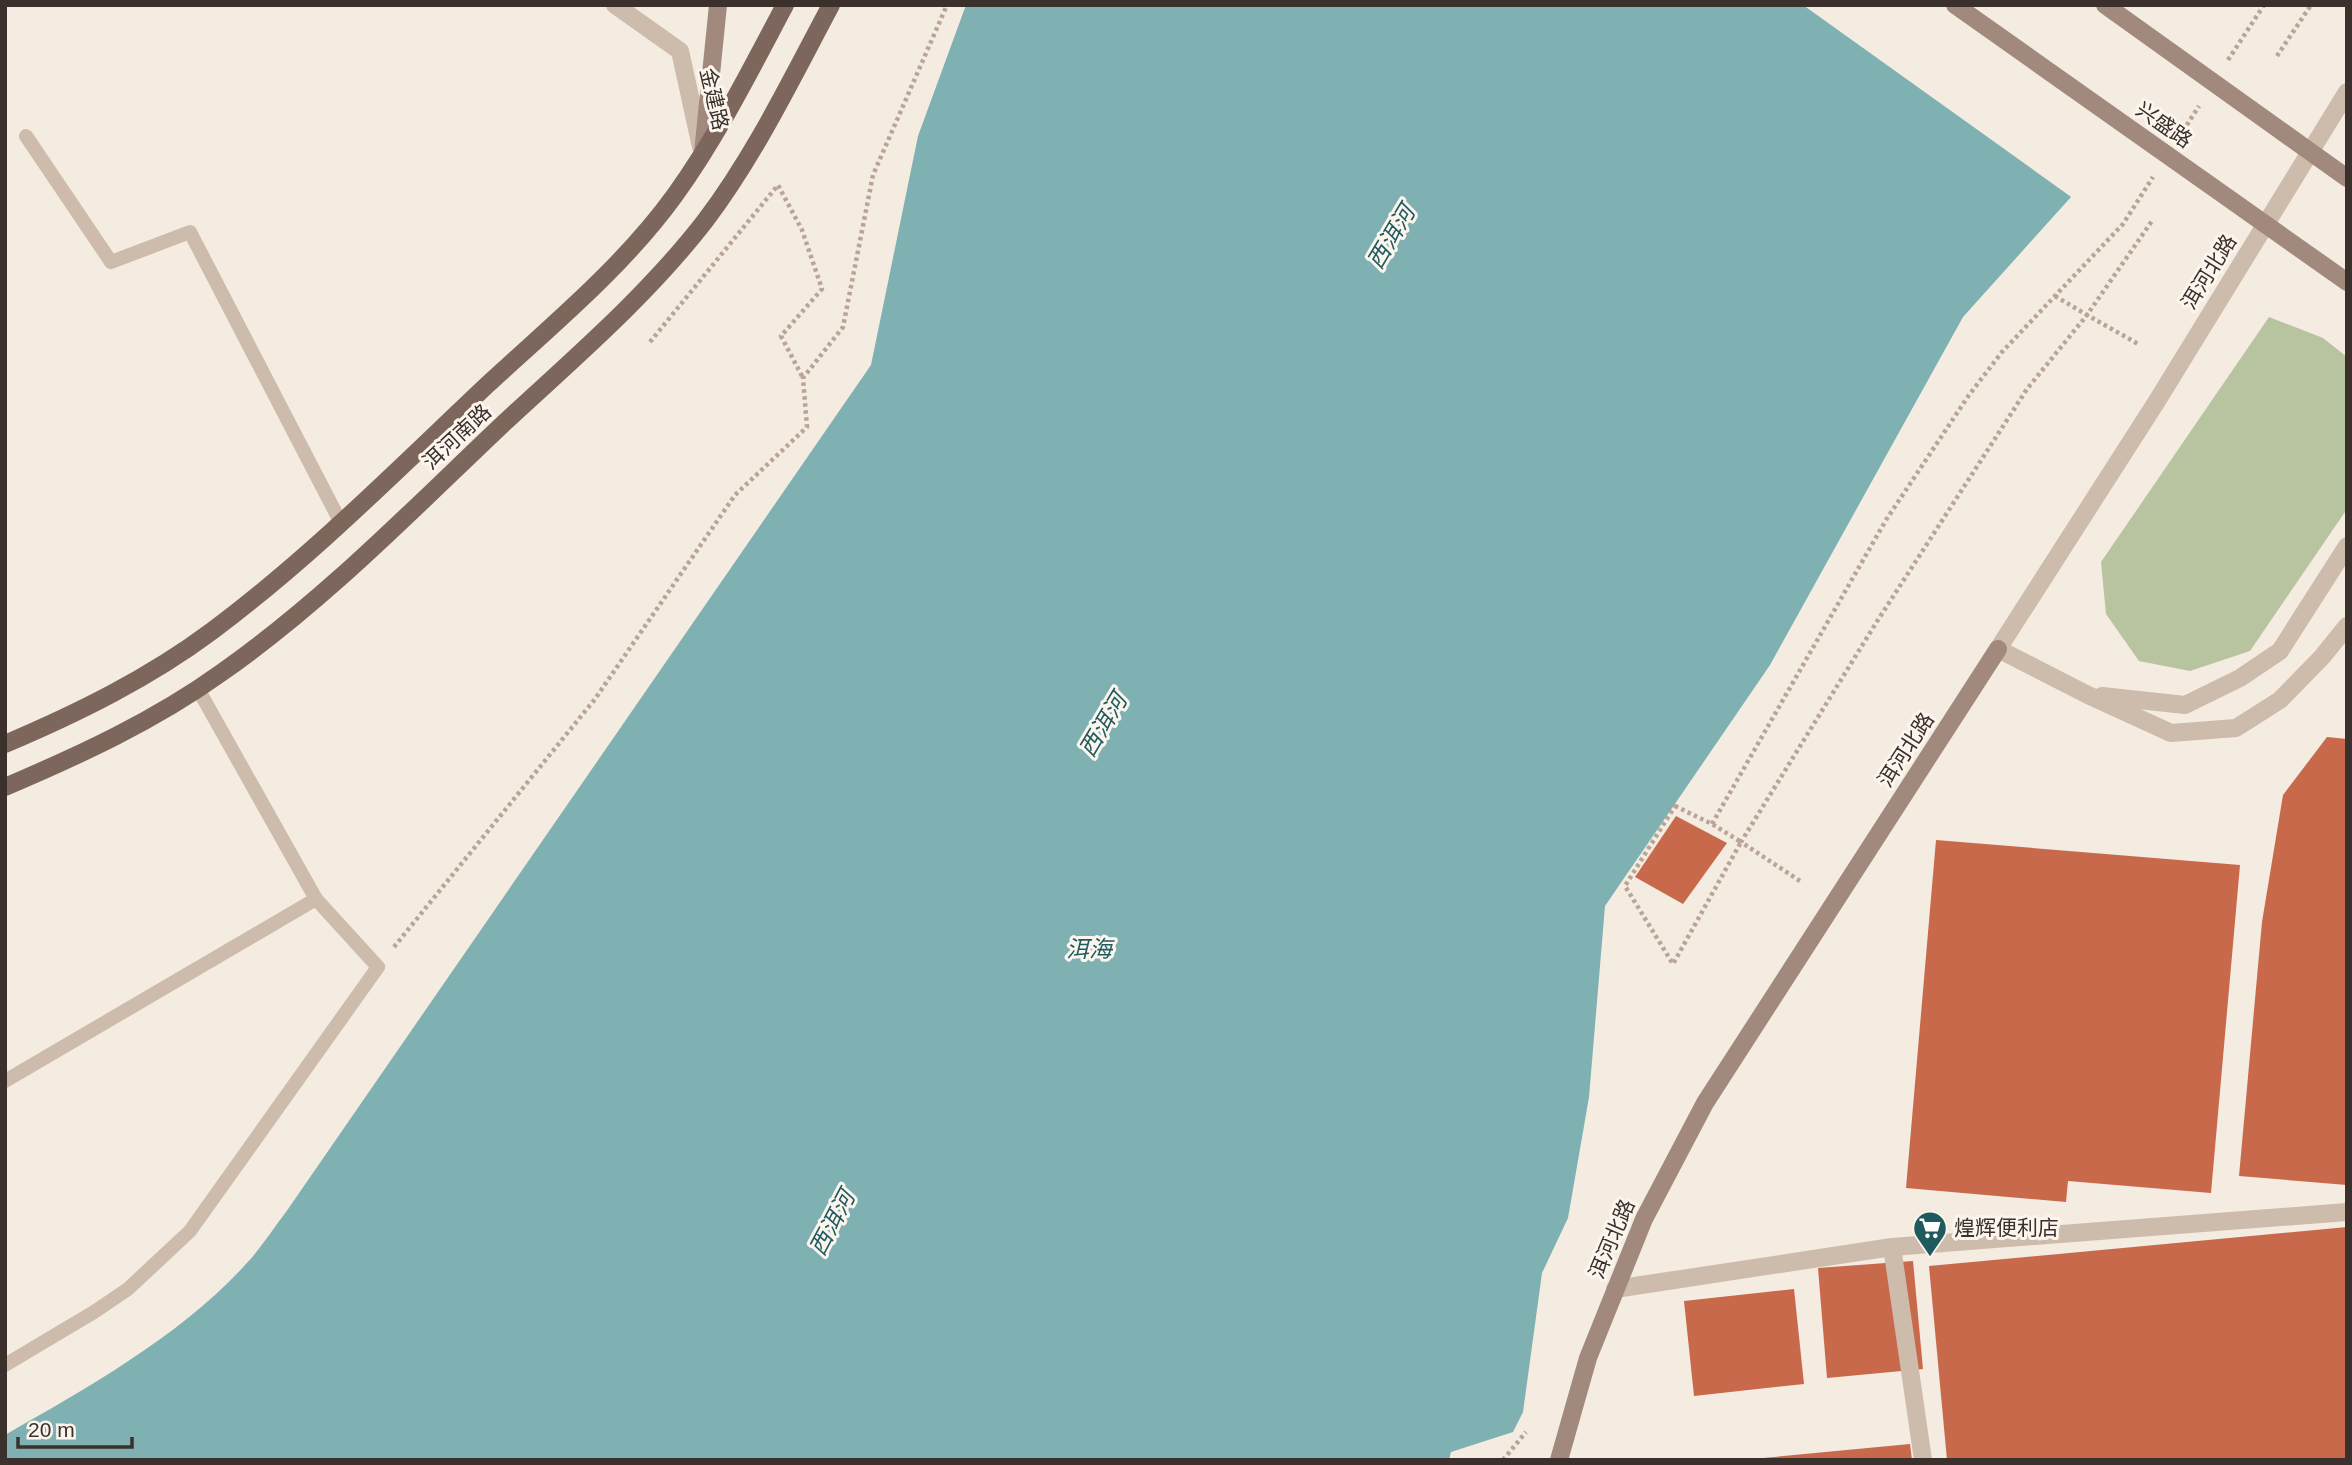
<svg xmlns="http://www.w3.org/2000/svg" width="2352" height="1465" viewBox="0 0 2352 1465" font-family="Arial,'Noto Sans SC',sans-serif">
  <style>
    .green { fill: #b8c4a0 }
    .water { fill: #7fb0b2 }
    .pier { fill: #f4ebe1 }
    .building { fill: #c8694b }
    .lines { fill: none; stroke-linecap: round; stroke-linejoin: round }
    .path { stroke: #b9a596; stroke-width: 4.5; stroke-dasharray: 3.5 3.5; stroke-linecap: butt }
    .lane { stroke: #cdbbac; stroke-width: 14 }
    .street { stroke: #cdbbac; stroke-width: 18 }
    .secondary { stroke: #a18a7d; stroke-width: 18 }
    .primary { stroke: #7d675c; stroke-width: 18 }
    .secondary-bridge { stroke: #a18a7d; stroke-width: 18 }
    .labels { text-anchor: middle; stroke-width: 6; stroke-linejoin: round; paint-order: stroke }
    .street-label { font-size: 21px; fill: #3b302b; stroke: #fbf5ee }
    .poi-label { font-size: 21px; fill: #3b302b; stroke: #fbf5ee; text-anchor: start }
    .water-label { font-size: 23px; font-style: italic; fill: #1f5a5e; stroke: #fbf5ee }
  </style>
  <rect width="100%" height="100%" fill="#f4ebe1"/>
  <polygon class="green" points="2269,317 2323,338 2347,357 2347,509 2250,651 2190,671 2139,661 2106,614 2101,562"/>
  <path class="water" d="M 966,5 L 2208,5 L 2071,197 L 1963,317 L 1770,665 L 1605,906 L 1589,1097 L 1568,1218 L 1542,1273 L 1523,1412 L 1513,1432 L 1451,1452 L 1449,1460 L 5,1460 L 5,1435 C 87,1388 182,1335 246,1264 C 261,1248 273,1229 286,1212 L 871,365 L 918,136 Z"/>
  <polygon class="pier" points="1803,5 2212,5 2074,199"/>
  <g class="building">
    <polygon points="2327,737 2347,739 2347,1185 2239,1176 2262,922 2283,795"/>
    <polygon points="1676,816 1727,843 1683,904 1635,877"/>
    <polygon points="1936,840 2240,865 2211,1193 2068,1181 2066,1202 1906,1188"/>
    <polygon points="2347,1227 2347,1460 1947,1460 1929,1266"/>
    <polygon points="1913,1261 1923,1369 1827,1378 1818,1268"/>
    <polygon points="1794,1289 1804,1384 1694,1396 1684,1301"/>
    <polygon points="1910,1444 1912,1460 1763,1460 1763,1458"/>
  </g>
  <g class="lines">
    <g class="path">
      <polyline points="2277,56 2311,5"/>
      <polyline points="2228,60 2264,5"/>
      <polyline points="2183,131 2199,106"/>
      <polyline points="2055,296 2087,315 2152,221"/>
      <polyline points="650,342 778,185 802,230 822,289 781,336 803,378"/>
      <polygon points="1675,806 1712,824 1741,842 1673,964 1625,886"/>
      <polyline points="1712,824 1886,520 1969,395 2002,352 2123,224 2153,177"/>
      <polyline points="1800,881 1741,842 1876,623 2027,389 2087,315 2140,345"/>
      <polyline points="394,947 595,699 735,495 807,427 803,378 843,327 873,175 947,5"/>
      <polyline points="1503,1460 1526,1432"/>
    </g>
    <g class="lane">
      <polyline points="26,136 111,262 190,232 341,523"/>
      <polyline points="5,1081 316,899"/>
      <polyline points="5,1365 94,1312 128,1289 190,1231 378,967 316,899 198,689"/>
    </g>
    <g class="street">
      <polyline points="615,5 680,51 701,147"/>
      <polyline points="2347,92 2157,401 1998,649 2088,695 2171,733 2236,728 2280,700 2322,657 2347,626"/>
      <polyline points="2102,696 2185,705 2240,678 2280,651 2347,546"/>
      <polyline points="1892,1247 1923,1460"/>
      <polyline points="1615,1289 1892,1247 2347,1212"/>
    </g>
    <g class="secondary">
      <polyline points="703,153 718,5"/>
      <polyline points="1559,1460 1588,1358 1644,1219 1705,1103 1998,649"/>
    </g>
    <g class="primary">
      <path d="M 5,744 C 78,713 149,678 212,631 C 310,558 397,470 486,386 C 551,326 623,267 675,195 C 718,135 751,69 785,5"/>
      <path d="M 5,787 C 80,755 154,721 221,673 C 324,601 413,509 504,423 C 573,359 647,296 705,221 C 755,155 792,78 831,5"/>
    </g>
    <g class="secondary-bridge">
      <polyline points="1955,5 2347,282"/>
      <polyline points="2105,5 2347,178"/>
    </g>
  </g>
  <defs>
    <g id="supermarket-pin" transform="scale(1.75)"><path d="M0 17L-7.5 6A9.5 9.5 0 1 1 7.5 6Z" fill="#1f5a5e" stroke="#fbf5ee"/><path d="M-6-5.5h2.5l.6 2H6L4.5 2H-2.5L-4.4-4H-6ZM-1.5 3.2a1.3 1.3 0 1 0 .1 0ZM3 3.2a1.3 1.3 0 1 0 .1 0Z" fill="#fff"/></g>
  </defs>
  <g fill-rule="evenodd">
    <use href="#supermarket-pin" x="1930" y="1228"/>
  </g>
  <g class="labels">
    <g class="street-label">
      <text transform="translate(714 99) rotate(77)" y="7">金建路</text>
      <text transform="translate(2164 125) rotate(35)" y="7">兴盛路</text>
      <text transform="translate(2209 272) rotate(-58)" y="7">洱河北路</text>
      <text transform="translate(457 437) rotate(-43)" y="7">洱河南路</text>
      <text transform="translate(1906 750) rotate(-57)" y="7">洱河北路</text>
      <text transform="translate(1612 1239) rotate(-67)" y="7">洱河北路</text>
    </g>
    <g class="poi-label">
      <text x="1954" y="1235">煌辉便利店</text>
    </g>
    <g class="water-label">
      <text transform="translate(1391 237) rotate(-59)" y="8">西洱河</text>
      <text transform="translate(1103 725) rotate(-59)" y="8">西洱河</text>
      <text x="1089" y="957">洱海</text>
      <text transform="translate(832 1223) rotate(-62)" y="8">西洱河</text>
    </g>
  </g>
  <rect width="2352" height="1465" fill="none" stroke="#3b302b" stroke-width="14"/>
  <path d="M18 1437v10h114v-10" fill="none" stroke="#3b302b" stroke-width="3.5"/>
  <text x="28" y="1437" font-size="21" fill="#3b302b" stroke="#fbf5ee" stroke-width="5" paint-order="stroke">20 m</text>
</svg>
